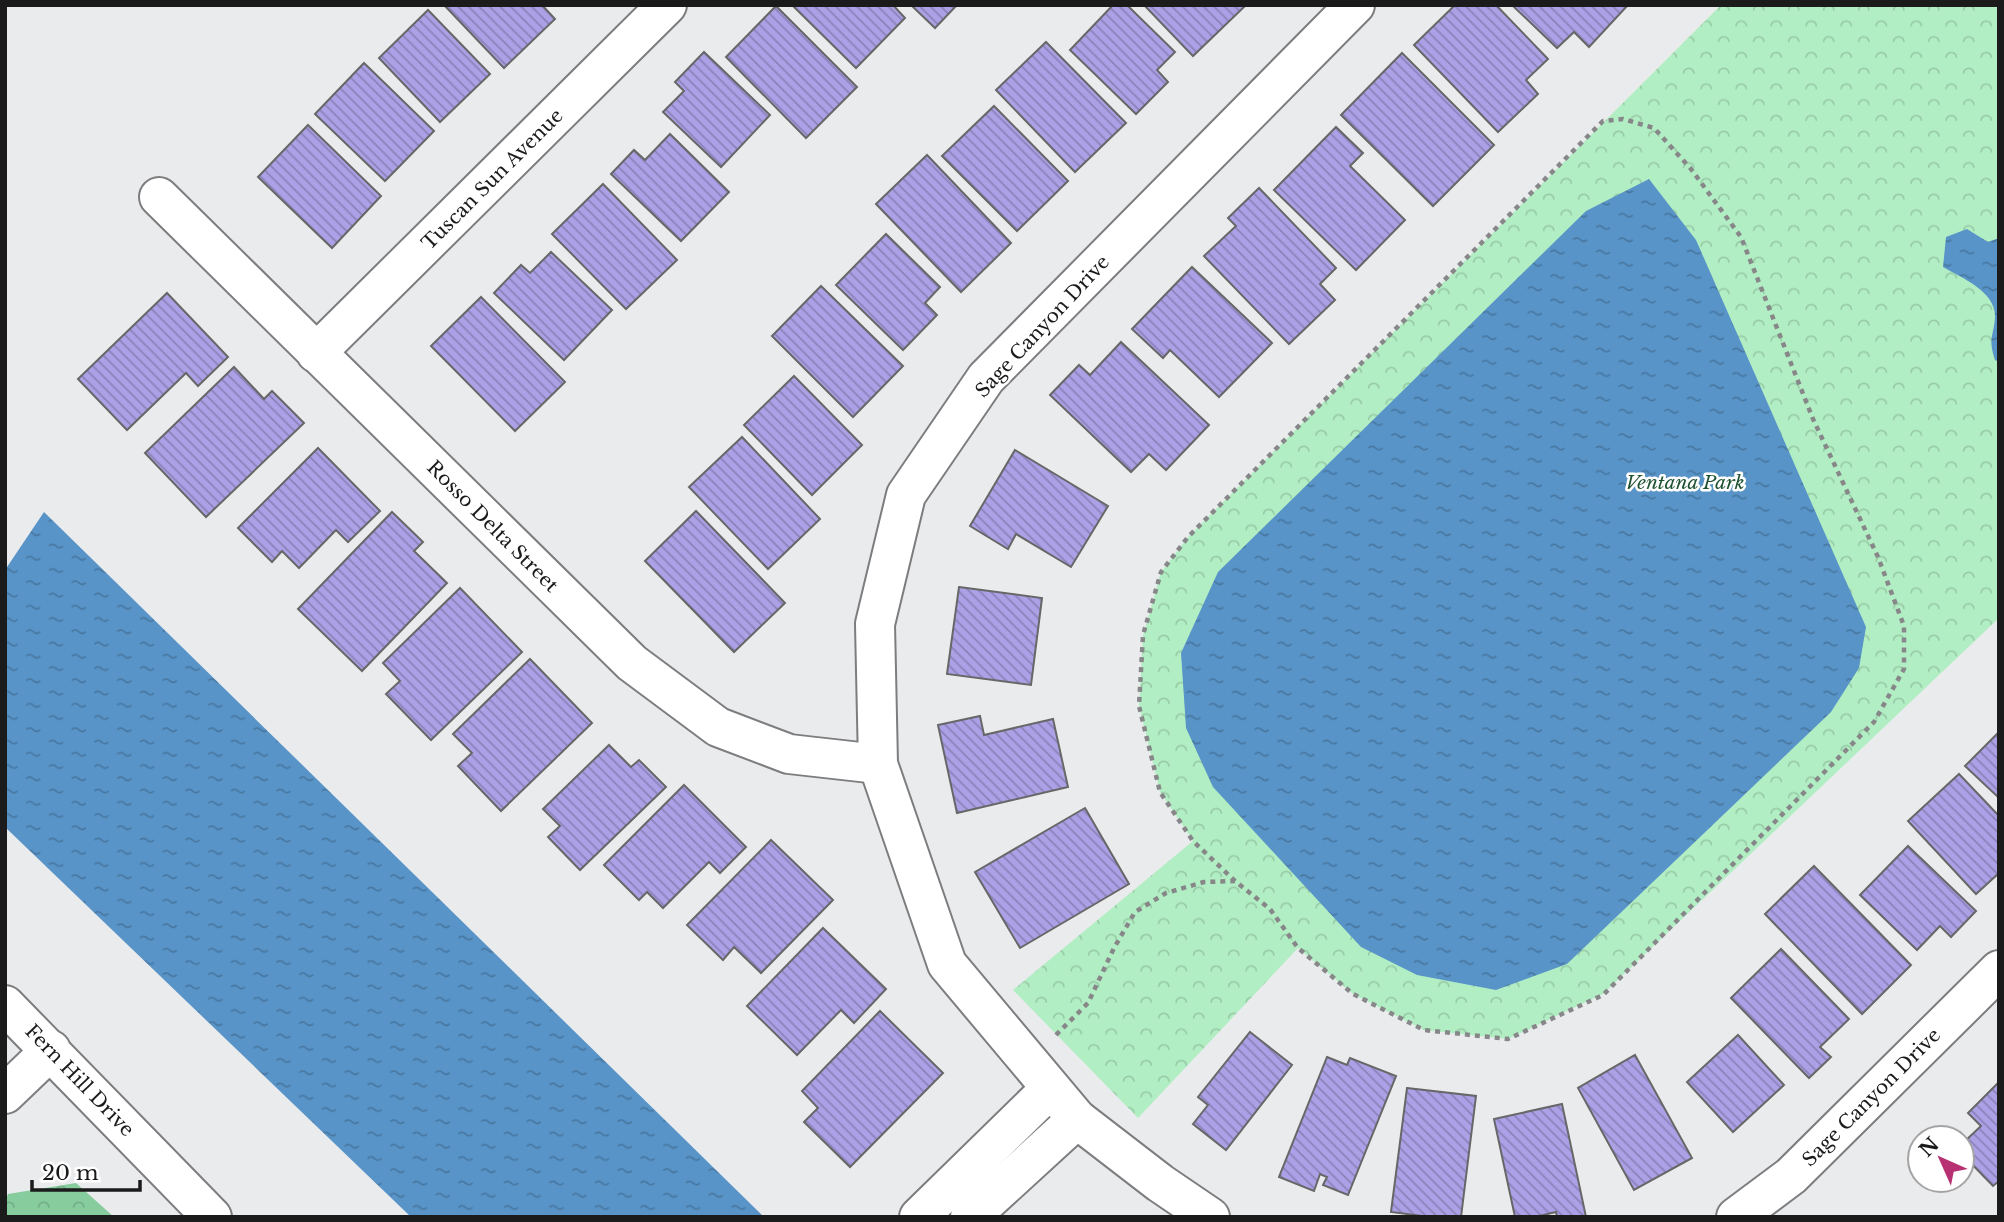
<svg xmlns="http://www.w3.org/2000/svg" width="2004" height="1222" viewBox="0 0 2004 1222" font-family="'Libre Baskerville',serif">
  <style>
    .forest { fill: url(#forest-crowns) }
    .park { fill: url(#park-crowns) }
    .water { fill: url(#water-ripples) }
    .building { fill: url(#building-back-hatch); stroke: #676768; stroke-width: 2 }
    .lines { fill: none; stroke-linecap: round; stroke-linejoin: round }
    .minor-casing { stroke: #7d7d7f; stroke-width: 42 }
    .path { stroke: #878789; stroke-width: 4.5; stroke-dasharray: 5 5; stroke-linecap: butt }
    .minor { stroke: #fff; stroke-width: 38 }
    .labels { text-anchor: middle; stroke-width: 5; stroke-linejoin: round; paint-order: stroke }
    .street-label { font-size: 19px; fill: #1b1b1c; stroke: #fff }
    .park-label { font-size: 19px; font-style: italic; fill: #1f5232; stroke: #fff }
  </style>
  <defs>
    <pattern id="forest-crowns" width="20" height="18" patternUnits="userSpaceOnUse" patternTransform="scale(1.75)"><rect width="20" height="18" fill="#86cc9c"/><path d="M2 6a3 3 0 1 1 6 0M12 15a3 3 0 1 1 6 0" fill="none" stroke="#73af86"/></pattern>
    <pattern id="park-crowns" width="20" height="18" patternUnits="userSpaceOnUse" patternTransform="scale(1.75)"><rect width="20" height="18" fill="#b2eec3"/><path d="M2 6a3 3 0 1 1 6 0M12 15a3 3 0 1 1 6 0" fill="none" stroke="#98cca7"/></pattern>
    <pattern id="water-ripples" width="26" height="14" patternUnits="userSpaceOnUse" patternTransform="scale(1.75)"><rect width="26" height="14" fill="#5894c8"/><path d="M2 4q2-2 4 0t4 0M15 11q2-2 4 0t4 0" fill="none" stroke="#4878a2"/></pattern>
    <pattern id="building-back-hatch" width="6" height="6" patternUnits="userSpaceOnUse" patternTransform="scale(1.75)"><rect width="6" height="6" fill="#aca0e6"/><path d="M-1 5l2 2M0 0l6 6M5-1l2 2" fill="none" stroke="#8b82ba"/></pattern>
  </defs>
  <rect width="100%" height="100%" fill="#eaebed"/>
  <polygon class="forest" points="76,1183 114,1217 5,1217 5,1201 8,1194"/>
  <polygon class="park" points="1721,5 1999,5 1999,618 1603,994 1508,1039 1424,1030 1353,994 1298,948 1138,1118 1013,990 1193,841 1160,792 1139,706 1143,635 1161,572 1188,537"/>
  <g class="water">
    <polygon points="1649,179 1696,240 1866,627 1859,668 1831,712 1567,964 1496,990 1417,975 1361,947 1213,787 1186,728 1181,653 1218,572 1586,211"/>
    <path d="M 1967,229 L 1988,242 L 1999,238 L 1999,362 L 1995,360 C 1988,338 1993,339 1995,318 C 1997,292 1962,278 1943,267 L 1946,237 Z"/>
    <polygon points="44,512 764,1217 411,1217 5,827 5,570"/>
  </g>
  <g class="building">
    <polygon points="444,5 542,5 555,19 504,68"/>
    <polygon points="792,5 893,5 905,18 856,68"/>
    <polygon points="911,5 957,5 935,28"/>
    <polygon points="1113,5 1127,5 1175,52 1157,70 1168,82 1136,114 1070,50"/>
    <polygon points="1144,5 1244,5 1245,6 1193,56"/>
    <polygon points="1455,5 1496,5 1548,59 1526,80 1538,94 1498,132 1414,45"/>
    <polygon points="1512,5 1628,5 1589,47 1574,32 1557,48"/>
    <polygon points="776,6 857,87 806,138 726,57"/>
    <polygon points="428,10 490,74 440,122 379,58"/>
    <polygon points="1046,42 1126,123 1075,172 996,90"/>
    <polygon points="704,52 770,115 721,167 663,112 684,91 675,82"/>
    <polygon points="1402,53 1494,145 1433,206 1341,115"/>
    <polygon points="364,63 434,131 385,181 315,114"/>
    <polygon points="994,106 1068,181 1017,231 942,156"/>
    <polygon points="308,125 381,196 332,248 258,177"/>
    <polygon points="1336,127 1363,153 1350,166 1405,220 1356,270 1274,190"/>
    <polygon points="670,134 729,192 681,241 611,174 634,150 645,160"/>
    <polygon points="927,155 1011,243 961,292 876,204"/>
    <polygon points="603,184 677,260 626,309 552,234"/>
    <polygon points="1259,188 1336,268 1320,284 1335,300 1289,344 1204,256 1236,226 1228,218"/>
    <polygon points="886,234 940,287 925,303 937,315 903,350 836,285"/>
    <polygon points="551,252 612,310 564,360 494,293 521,265 530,273"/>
    <polygon points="1192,267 1272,343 1219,397 1170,350 1163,358 1132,329"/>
    <polygon points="821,286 903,366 853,417 772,336"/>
    <polygon points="167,293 228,357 198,386 186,373 127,430 78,379"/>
    <polygon points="481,297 565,382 515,431 431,346"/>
    <polygon points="1121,342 1209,425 1166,470 1149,454 1131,472 1050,395 1079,365 1090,375"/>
    <polygon points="234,367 264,399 272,391 304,423 206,517 145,453"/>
    <polygon points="794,376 862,445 812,495 744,425"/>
    <polygon points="742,437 820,519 768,569 689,487"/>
    <polygon points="318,448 380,511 348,542 336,530 299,568 282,551 272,562 238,528"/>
    <polygon points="1015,450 1108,506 1071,567 1016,534 1008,549 970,526"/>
    <polygon points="696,511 785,603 734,652 645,561"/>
    <polygon points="392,512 423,542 414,551 447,583 362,671 298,609"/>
    <polygon points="959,587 1042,598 1031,685 947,674"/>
    <polygon points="460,588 522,652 431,740 386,694 400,681 383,663"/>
    <polygon points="530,659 592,723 501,811 458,766 472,753 453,734"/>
    <polygon points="980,716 984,735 1053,719 1068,787 957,813 938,725"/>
    <polygon points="1999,732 1999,798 1965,766"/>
    <polygon points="609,745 631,767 639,760 666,787 580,870 548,837 560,826 543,809"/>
    <polygon points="1959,774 1999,816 1999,873 1976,894 1908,821"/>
    <polygon points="684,785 746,847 720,873 709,862 663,908 647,892 639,900 604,865"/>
    <polygon points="1085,808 1129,884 1020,948 975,872"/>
    <polygon points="771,840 833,900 761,973 734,947 723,960 687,925"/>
    <polygon points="1908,846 1976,911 1951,937 1940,926 1917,950 1860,895"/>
    <polygon points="1814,866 1911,965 1862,1014 1765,914"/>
    <polygon points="823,928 886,989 854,1023 841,1010 797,1055 747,1006"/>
    <polygon points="1781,949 1849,1019 1820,1047 1831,1057 1809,1078 1731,998"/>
    <polygon points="880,1011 943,1073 850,1167 804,1122 818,1108 802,1091"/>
    <polygon points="1250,1032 1292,1065 1226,1150 1193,1124 1208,1105 1198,1097"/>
    <polygon points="1738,1035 1784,1085 1733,1132 1687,1082"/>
    <polygon points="1635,1055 1692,1158 1634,1190 1578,1088"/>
    <polygon points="1327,1057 1347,1065 1350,1058 1396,1076 1348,1195 1323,1185 1327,1177 1320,1174 1314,1191 1279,1177"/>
    <polygon points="1999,1082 1999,1181 1993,1186 1962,1154 1962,1144 1981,1126 1968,1113"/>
    <polygon points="1407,1088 1476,1096 1461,1217 1430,1217 1391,1212"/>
    <polygon points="1562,1104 1586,1217 1557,1217 1556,1212 1535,1217 1515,1217 1494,1119"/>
  </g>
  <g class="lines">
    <g class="minor-casing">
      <g id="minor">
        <polyline points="159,197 632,663 718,727 789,754 878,764"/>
        <polyline points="316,353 667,5"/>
        <polyline points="5,1005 212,1217"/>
        <polyline points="5,1094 51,1050"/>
        <polyline points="919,1217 1050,1089"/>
        <polyline points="970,1217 1077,1119"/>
        <polyline points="1210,1217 1160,1183 1077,1119 947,964 878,764 875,624 906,495 986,378 1355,5"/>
        <polyline points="1736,1217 1791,1176 1999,970"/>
      </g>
    </g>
    <polyline class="path" points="1056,1035 1088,1003 1114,948 1135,912 1166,893 1204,882 1235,881 1270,909 1298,948 1353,994 1424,1030 1508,1039 1603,995 1874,722 1904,669 1904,626 1878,557 1813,419 1741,237 1691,169 1654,128 1623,119 1603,121 1188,537 1161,572 1143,635 1139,706 1160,792 1193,841 1235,881"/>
    <use href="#minor" class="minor"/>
  </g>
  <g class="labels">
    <g class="street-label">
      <text transform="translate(492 179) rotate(-45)" y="7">Tuscan Sun Avenue</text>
      <text transform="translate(1042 326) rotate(-47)" y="7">Sage Canyon Drive</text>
      <text transform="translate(493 526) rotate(45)" y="7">Rosso Delta Street</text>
      <text transform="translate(80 1080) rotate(46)" y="7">Fern Hill Drive</text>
      <text transform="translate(1871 1097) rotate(-45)" y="7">Sage Canyon Drive</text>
    </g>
    <g class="park-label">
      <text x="1685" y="489">Ventana Park</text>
    </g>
  </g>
  <rect width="2004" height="1222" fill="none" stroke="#1b1b1c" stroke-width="14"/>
  <g transform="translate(1941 1159) rotate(315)"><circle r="33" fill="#ffffff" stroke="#a4a4a4" stroke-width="2"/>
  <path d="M0-5L12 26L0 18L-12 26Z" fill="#b73071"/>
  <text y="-10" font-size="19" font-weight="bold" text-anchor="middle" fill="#1b1b1c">N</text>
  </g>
  <path d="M32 1180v10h108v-10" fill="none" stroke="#1b1b1c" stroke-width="3.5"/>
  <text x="42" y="1180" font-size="21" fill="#1b1b1c" stroke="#ffffff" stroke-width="5" paint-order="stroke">20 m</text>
</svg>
